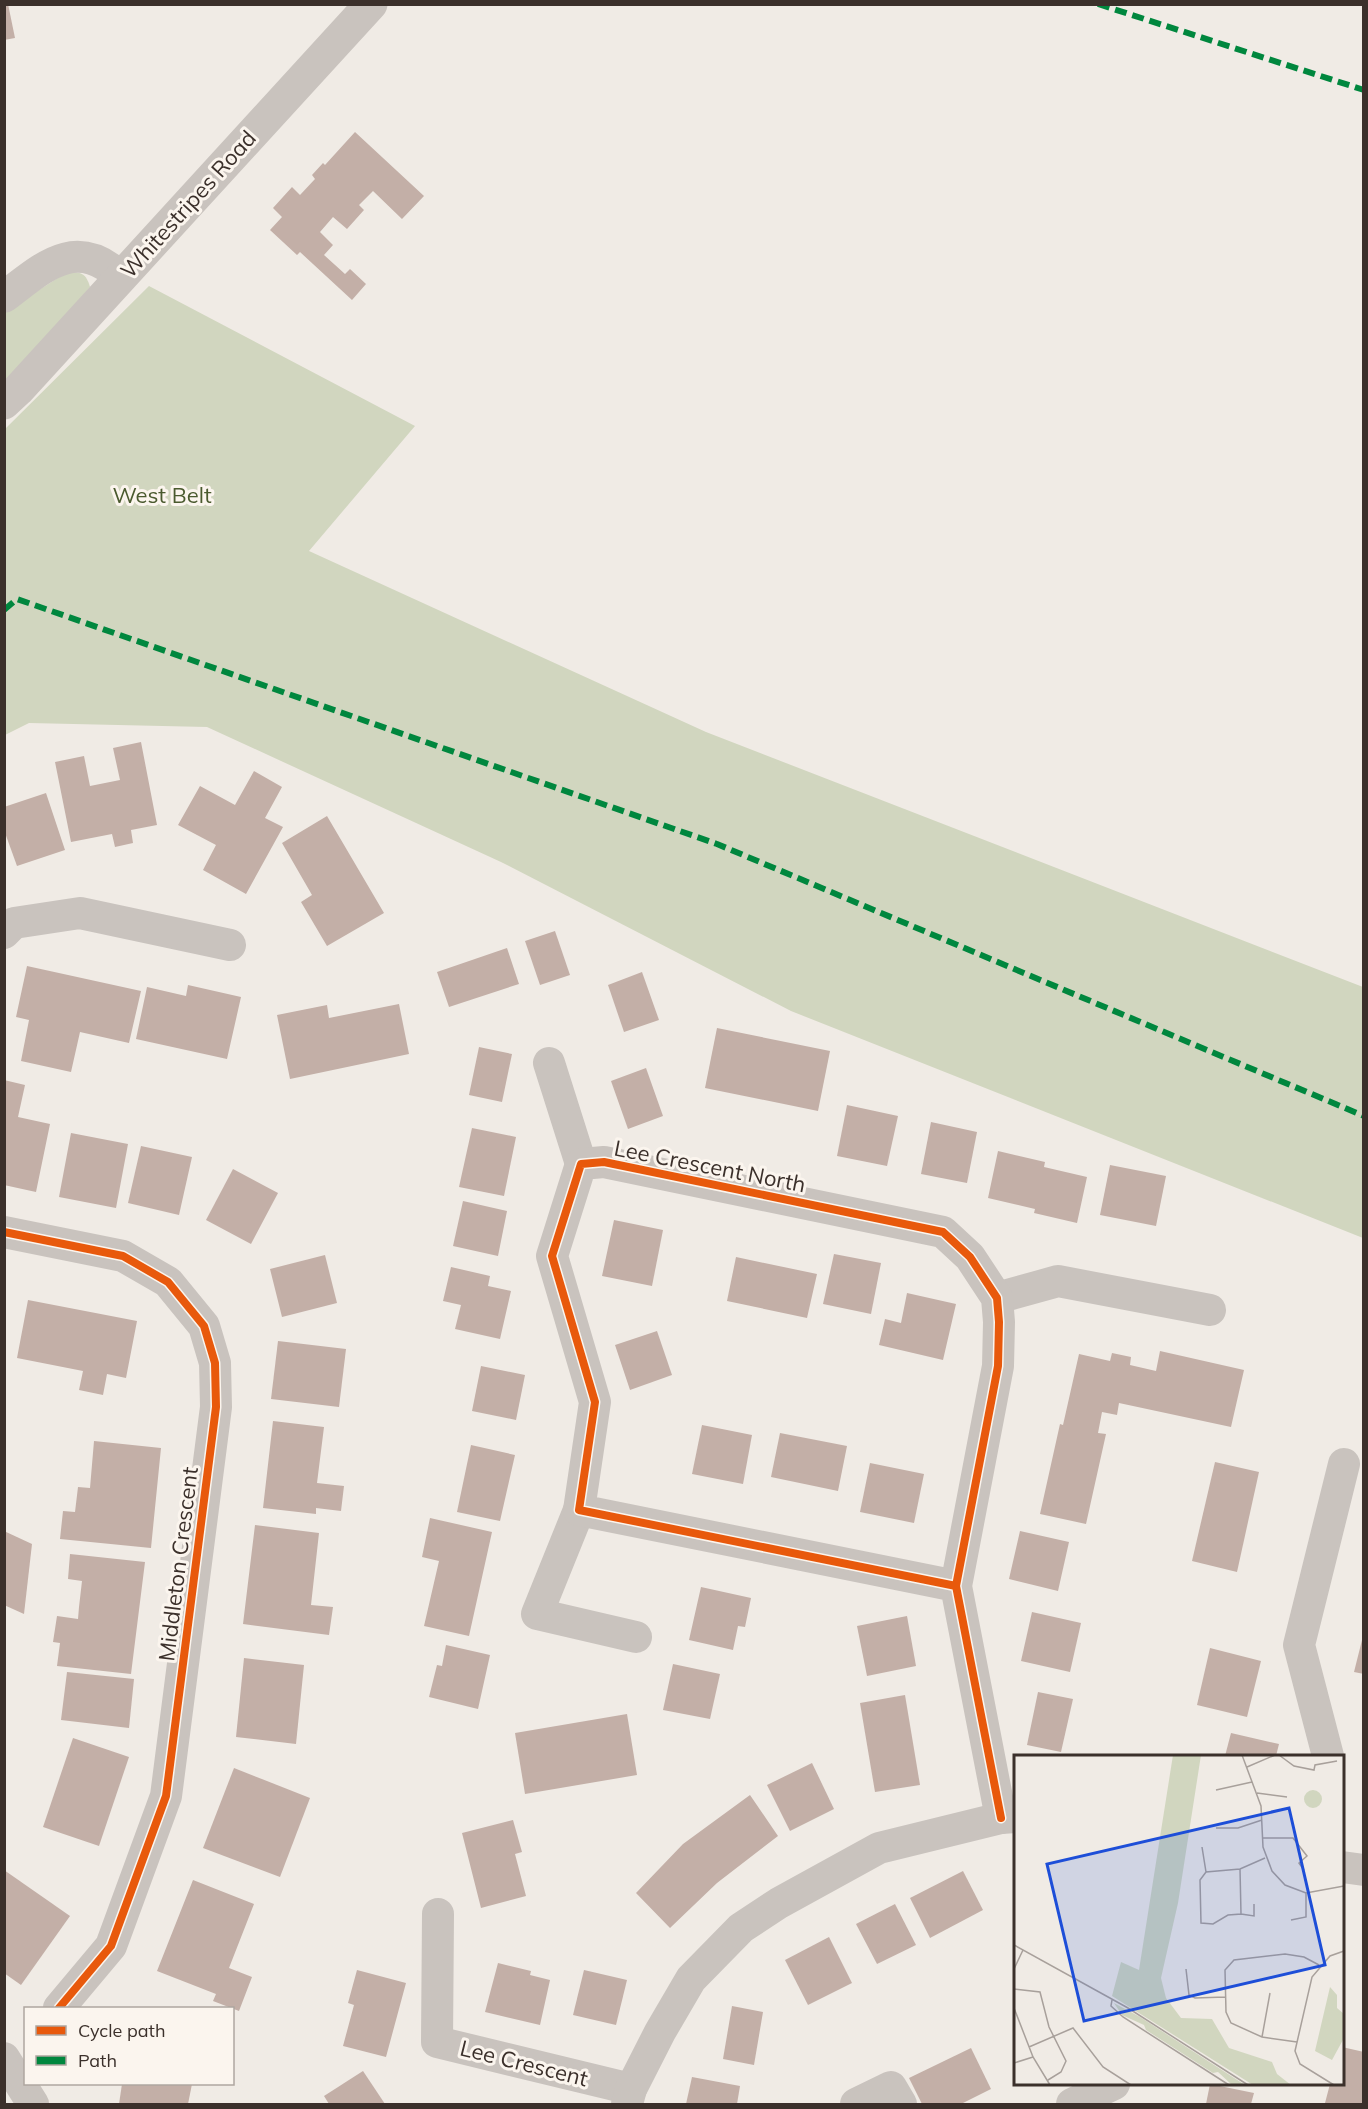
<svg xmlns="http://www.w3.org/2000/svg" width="1368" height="2109" viewBox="0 0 1368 2109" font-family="Mulish,sans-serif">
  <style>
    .green { fill: #d1d6bf }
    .building { fill: #c3afa7 }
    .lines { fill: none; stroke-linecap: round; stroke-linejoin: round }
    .minor { stroke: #c9c3be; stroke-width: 32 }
    .tertiary { stroke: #c9c3be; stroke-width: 33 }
    .quiet { stroke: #00873e; stroke-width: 6; stroke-dasharray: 12 6; stroke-linecap: butt }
    .cycleway-casing { stroke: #fbf5ee; stroke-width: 11 }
    .cycleway { stroke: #e8590c; stroke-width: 8 }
    .labels { text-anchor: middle; stroke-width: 6; stroke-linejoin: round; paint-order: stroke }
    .street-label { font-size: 22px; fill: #3b302b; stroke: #fbf5ee }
    .park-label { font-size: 22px; fill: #4a5a2e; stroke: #fbf5ee }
    .inset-road { fill: none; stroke: #a8a09b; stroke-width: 1.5 }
    .view { fill: #1d4ed8; fill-opacity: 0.15; stroke: #1d4ed8; stroke-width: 3 }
    .inset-edge { fill: none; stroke: #3b302b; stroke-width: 3 }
  </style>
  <rect width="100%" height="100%" fill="#f0ebe5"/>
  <g class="green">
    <path d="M 67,272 C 81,272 86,273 90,287 L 5,392 L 5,312 Z"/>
    <polygon points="149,286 415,426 309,551 706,732 1363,987 1363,1238 791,1011 501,862 207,727 29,723 5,735 5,429"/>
  </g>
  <g class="building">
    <polygon points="4,4 8,4 15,38 4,40"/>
    <polygon points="355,132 424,196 402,219 373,191 359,205 364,210 347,229 333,217 320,232 333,245 324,255 345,274 350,269 366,284 352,300 300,252 297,255 270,230 282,217 273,208 292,187 300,195 315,179 312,175 323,163 325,165"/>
    <polygon points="141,742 157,825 131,830 133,843 115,847 112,834 71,842 55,762 84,756 90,786 120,780 113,748"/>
    <polygon points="254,771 282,787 265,818 283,827 246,894 203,870 216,845 178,825 200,786 235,805"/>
    <polygon points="46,793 65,850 17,866 4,830 4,807"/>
    <polygon points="327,816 384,913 327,946 301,902 312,895 282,843"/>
    <polygon points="555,931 570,975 540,985 525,941"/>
    <polygon points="507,948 519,984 449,1007 437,972"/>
    <polygon points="27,966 141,991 129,1043 80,1032 71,1072 21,1061 29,1020 16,1017"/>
    <polygon points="642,972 659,1020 624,1032 608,985"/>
    <polygon points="188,985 241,997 227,1059 136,1039 147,987 186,996"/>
    <polygon points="399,1004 409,1054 290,1079 277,1015 327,1005 329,1018"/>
    <polygon points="717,1028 830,1051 818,1111 705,1088"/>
    <polygon points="479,1047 512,1054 502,1102 469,1095"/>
    <polygon points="646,1068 663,1116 628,1129 611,1081"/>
    <polygon points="4,1080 25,1085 18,1117 50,1124 36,1192 4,1185"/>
    <polygon points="847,1105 898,1116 887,1166 837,1156"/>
    <polygon points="931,1122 977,1132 967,1183 921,1174"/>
    <polygon points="472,1128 516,1137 504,1196 459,1187"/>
    <polygon points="71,1133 128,1144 116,1208 59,1197"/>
    <polygon points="141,1146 192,1157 179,1215 128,1203"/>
    <polygon points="998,1151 1045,1162 1044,1167 1087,1177 1077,1223 1034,1213 1035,1209 988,1198"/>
    <polygon points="1110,1165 1166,1176 1156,1226 1100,1215"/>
    <polygon points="233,1169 278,1193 251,1244 206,1220"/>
    <polygon points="463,1201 507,1211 498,1256 453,1246"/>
    <polygon points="614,1220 663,1230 652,1286 602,1276"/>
    <polygon points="834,1254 881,1263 871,1314 823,1304"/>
    <polygon points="325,1255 337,1303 282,1317 270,1269"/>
    <polygon points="736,1257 817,1274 807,1318 727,1301"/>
    <polygon points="451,1267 490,1276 488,1286 511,1291 500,1339 455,1329 461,1305 443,1301"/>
    <polygon points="907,1293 956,1304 943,1360 879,1345 885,1319 901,1323"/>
    <polygon points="28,1300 137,1321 126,1378 107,1374 103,1395 79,1390 83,1371 17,1358"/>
    <polygon points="657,1331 672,1375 630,1390 615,1345"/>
    <polygon points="278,1341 346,1349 339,1407 271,1399"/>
    <polygon points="1160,1351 1244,1370 1231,1427 1119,1403 1117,1415 1102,1412 1098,1433 1106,1434 1086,1524 1040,1514 1060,1424 1063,1425 1079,1354 1110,1361 1112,1353 1131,1357 1130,1365 1156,1371"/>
    <polygon points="481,1366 525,1375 516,1420 472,1411"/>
    <polygon points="273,1421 324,1427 317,1483 344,1486 341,1511 316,1508 316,1514 263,1508"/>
    <polygon points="702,1425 752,1435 743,1484 692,1474"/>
    <polygon points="780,1433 847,1446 838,1491 771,1477"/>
    <polygon points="94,1441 161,1448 151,1548 60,1539 63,1511 75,1512 78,1487 90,1488"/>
    <polygon points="471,1445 515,1455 500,1521 457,1512"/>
    <polygon points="1215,1462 1259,1472 1237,1572 1192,1561"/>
    <polygon points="870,1463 924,1474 914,1523 860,1512"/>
    <polygon points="430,1518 492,1532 469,1636 424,1626 439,1561 422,1557"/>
    <polygon points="255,1525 319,1533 311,1605 333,1607 329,1635 243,1624"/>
    <polygon points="4,1531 32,1544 24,1614 4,1605"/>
    <polygon points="1020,1531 1069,1542 1058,1591 1009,1579"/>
    <polygon points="70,1554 145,1562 131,1674 57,1666 60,1643 53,1642 57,1616 78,1619 79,1607 82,1581 68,1579"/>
    <polygon points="701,1587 751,1598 745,1627 738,1626 733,1650 689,1640"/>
    <polygon points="1032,1612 1081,1623 1070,1672 1021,1661"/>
    <polygon points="907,1616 916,1666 867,1676 857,1626"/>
    <polygon points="1363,1636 1364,1636 1364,1674 1354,1672"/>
    <polygon points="446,1645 490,1655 478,1709 429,1697 437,1665 442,1666"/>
    <polygon points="1210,1648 1261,1661 1247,1717 1197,1705"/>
    <polygon points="244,1658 304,1665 296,1744 236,1737"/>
    <polygon points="673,1664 720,1674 710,1719 663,1710"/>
    <polygon points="67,1672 134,1679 129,1728 61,1720"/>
    <polygon points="1038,1692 1073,1699 1061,1752 1027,1745"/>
    <polygon points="905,1695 920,1785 875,1792 860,1703"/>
    <polygon points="627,1714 637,1775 525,1794 515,1733"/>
    <polygon points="1231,1733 1279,1744 1276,1756 1225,1756"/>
    <polygon points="73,1738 129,1757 99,1846 43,1827"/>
    <polygon points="812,1763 834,1809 790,1831 767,1785"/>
    <polygon points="234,1768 310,1798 280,1877 203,1848"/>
    <polygon points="750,1795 778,1836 717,1883 670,1928 636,1893 683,1844"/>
    <polygon points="513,1820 522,1852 515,1854 526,1896 481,1908 462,1833"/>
    <polygon points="4,1870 70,1916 21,1985 4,1973"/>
    <polygon points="963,1871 983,1910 930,1938 910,1898"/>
    <polygon points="193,1880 254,1904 229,1968 252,1977 239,2011 213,2001 216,1994 157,1971"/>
    <polygon points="895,1904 916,1945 877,1964 856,1924"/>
    <polygon points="829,1937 852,1983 808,2005 785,1960"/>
    <polygon points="498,1963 531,1971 530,1975 550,1980 540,2025 485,2012"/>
    <polygon points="357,1970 406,1983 386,2057 343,2046 354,2005 348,2003"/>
    <polygon points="584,1970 627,1980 616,2025 573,2015"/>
    <polygon points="732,2006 763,2012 754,2065 723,2059"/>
    <polygon points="1342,2047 1364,2052 1364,2104 1325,2103 1330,2084 1342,2084"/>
    <polygon points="971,2048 991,2089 961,2104 922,2104 909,2078"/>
    <polygon points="363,2071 385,2104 329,2104 324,2096"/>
    <polygon points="692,2077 740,2086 737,2104 686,2104"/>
    <polygon points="122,2084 192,2084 188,2104 119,2104"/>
    <polygon points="1210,2084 1254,2093 1251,2104 1206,2104"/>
  </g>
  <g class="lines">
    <g class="minor">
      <path d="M 4,297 C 44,267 75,235 121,277"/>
      <polyline points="4,933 14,923 80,913 230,945"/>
      <polyline points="549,1063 581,1164"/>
      <polyline points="4,1232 123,1256 168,1282 204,1326 215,1363 216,1407 166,1796 111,1946 59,2008"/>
      <polyline points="997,1298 1058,1281 1210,1310"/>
      <polyline points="579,1510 537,1614 636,1637"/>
      <polyline points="956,1586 579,1510 595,1402 552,1256 581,1164 604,1162 943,1232 970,1257 997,1298 999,1322 998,1366 956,1586 1001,1818"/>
      <polyline points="1328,1756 1299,1645 1344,1464"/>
      <polyline points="1342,1867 1364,1870"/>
      <polyline points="438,1914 437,2042 631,2089"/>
      <polyline points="4,2058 33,2104"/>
      <polyline points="627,2104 631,2089 660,2032 691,1979 741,1928 779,1903 879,1848 1001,1818 1016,1817"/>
      <polyline points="856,2104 891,2087 901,2104"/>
      <polyline points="1072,2104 1114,2084"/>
    </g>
    <polyline class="tertiary" points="4,403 18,390 371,4"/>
    <g class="quiet">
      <polyline points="1098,4 1364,90"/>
      <polyline points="4,610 17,599 717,844 1364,1116"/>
    </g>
    <g class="cycleway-casing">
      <g id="cycleway">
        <polyline points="4,1232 123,1256 168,1282 204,1326 215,1363 216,1407 166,1796 111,1946 59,2008"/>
        <polyline points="956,1586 579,1510 595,1402 552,1256 581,1164 604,1162 943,1232 970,1257 997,1298 999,1322 998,1366 956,1586 1001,1818"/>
      </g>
    </g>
    <use href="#cycleway" class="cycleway"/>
  </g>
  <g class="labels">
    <g class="street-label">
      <text transform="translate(188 204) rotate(-48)" y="8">Whitestripes Road</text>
      <text transform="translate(710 1166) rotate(11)" y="8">Lee Crescent North</text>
      <text transform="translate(178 1564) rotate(-83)" y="8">Middleton Crescent</text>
      <text transform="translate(524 2063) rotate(14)" y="8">Lee Crescent</text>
    </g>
    <g class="park-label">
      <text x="162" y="503">West Belt</text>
    </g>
  </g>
  <g transform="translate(1014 1755)">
    <rect width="330" height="330" fill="#f0ebe5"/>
    <path d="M 159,0 L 187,0 L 164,148 L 147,223 L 152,243 L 167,263 L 198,264 L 215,293 L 258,307 L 263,319 L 277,330 L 239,330 L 98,241 L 107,207 L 125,215 ZM290 44a9 9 0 1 1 18 0a9 9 0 1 1-18 0ZM 316,232 L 323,240 L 323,253 L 330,259 L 330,283 L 318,305 L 301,296 ZM 100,248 L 126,262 L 231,330 L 218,330 L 204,317 L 199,318 L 132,275 L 130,270 L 108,260 Z" fill="#d1d6bf"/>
    <path class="inset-road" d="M 228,0 L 247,51 L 249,92 L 258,116 L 271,130 L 292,138 L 330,131M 265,0 L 280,11 L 300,15 L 301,10 L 323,6M 233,12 L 261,0M 202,35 L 238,27M 243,38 L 273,42M 202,73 L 224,73 L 248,65M 248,83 L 279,83 L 293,101 L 285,108 L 290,115M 188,92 L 192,117M 226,114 L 227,159 L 214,160 L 199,169 L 187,168 L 186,125 L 192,117 L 226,114 L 251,103M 227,159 L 240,161 L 240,149M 277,165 L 292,162 L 292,138M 0,190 L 114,253 L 234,330M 0,214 L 9,195M 172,214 L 175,240 L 181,243 L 211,242M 0,234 L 26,237 L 35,272 L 52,306 L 47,317 L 34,325M 98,245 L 97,251 L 109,262 L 215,330M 0,253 L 19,302 L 36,330M 248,282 L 256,238M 283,287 L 248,282 L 217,268 L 212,257 L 211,215 L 220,205 L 271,199 L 290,202 L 305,210M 15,292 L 59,273 L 89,312 L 117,330M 0,308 L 19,302M 320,330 L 286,309 L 281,296 L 298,222 L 316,201 L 330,196"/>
    <path class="view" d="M 275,53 L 311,210 L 70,266 L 33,109 Z"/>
    <rect width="330" height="330" class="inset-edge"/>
  </g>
  <rect width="1368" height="2109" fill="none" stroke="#3b302b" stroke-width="12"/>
  <rect x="24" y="2007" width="210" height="78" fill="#fbf5ee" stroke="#aea6a0" stroke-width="1.5"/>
  <rect x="36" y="2026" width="30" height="9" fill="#e8590c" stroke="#aea6a0" stroke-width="1.5"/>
  <text x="78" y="2037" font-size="18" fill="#3b302b">Cycle path</text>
  <rect x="36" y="2056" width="30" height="9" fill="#00873e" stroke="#aea6a0" stroke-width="1.5"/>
  <text x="78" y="2067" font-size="18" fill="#3b302b">Path</text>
</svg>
